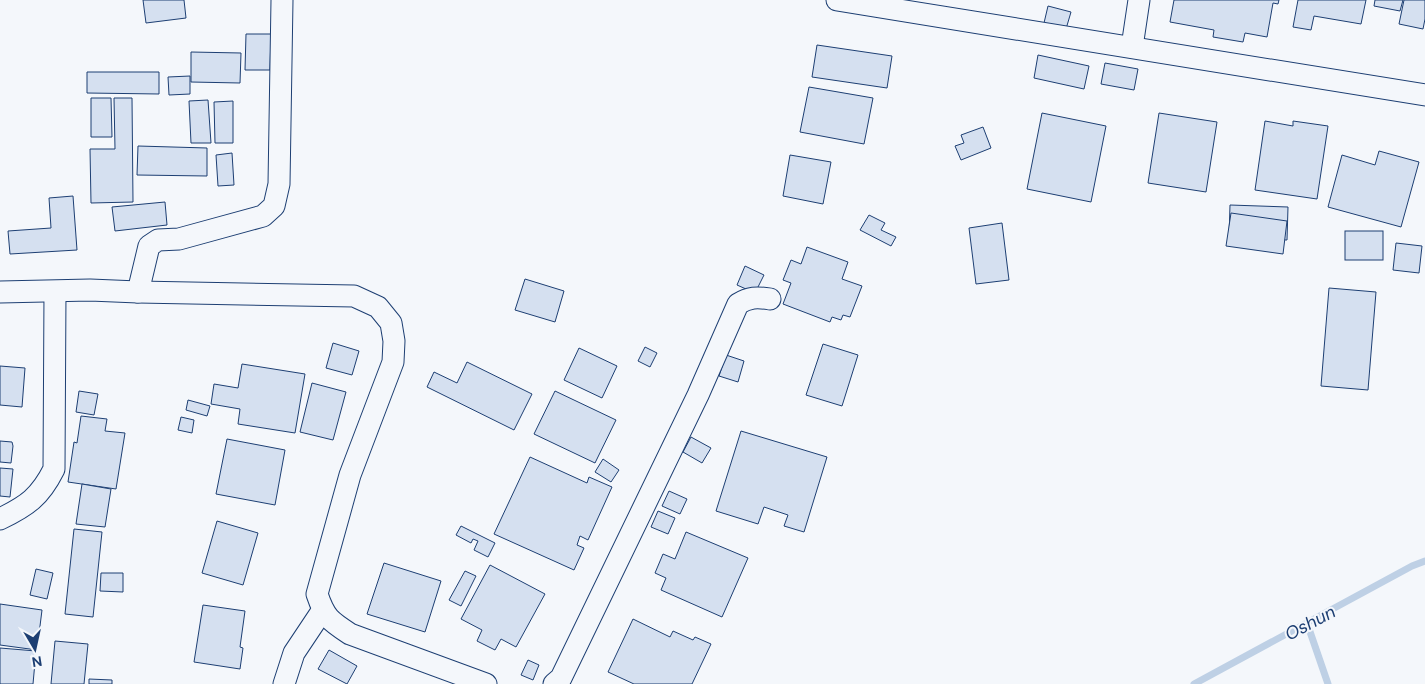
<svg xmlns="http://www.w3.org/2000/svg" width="1425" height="684" viewBox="0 0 1425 684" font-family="'DM Sans',sans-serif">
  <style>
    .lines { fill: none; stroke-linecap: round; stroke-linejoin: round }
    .stream { stroke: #bed0e5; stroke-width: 7 }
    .building { fill: #d5e0f0; stroke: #1d3f73 }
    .minor-casing { stroke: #1d3f73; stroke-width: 23 }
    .minor { stroke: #f4f7fb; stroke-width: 21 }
    .labels { text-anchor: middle; stroke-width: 4; stroke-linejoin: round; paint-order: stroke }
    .water-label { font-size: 18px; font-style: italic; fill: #1d3f73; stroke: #f4f7fb }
  </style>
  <rect width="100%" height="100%" fill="#f4f7fb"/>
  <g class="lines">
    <g class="stream">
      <polyline points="1307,623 1328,684"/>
      <polyline points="1194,684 1412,566 1425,561"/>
    </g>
  </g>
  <g class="building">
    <polygon points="143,0 184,0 186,18 146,23"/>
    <polygon points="1174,0 1279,0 1278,4 1273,3 1267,37 1245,33 1243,42 1213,37 1214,30 1170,22"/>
    <polygon points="1298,0 1366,0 1361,24 1314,16 1311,30 1293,27"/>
    <polygon points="1375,0 1403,0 1400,11 1374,6"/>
    <polygon points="1404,0 1425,0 1425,19 1423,29 1399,24"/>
    <polygon points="1048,6 1071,12 1066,29 1044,23"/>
    <polygon points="246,34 271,34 270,70 245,70"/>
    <polygon points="817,45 892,56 887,88 812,77"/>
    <polygon points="191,52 241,53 240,83 191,82"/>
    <polygon points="1038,55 1089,66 1084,89 1034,78"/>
    <polygon points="1105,63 1138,69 1134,90 1101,84"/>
    <polygon points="87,72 159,72 159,94 87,93"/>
    <polygon points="190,76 190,94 169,95 168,77"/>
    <polygon points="809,87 873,98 864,144 800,132"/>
    <polygon points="91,98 111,98 112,137 91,137"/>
    <polygon points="114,98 132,98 133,202 91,203 90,149 115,149"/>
    <polygon points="208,100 211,143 191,143 189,101"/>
    <polygon points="233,101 233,143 215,143 214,102"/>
    <polygon points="1042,113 1106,126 1091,202 1027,189"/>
    <polygon points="1159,113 1217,122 1206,192 1148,183"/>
    <polygon points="1265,121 1293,126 1293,121 1328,126 1317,199 1255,190"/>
    <polygon points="983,127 991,148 961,160 955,146 964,143 961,135"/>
    <polygon points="138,146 207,148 207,176 137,175"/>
    <polygon points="1379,151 1419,162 1401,227 1328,207 1342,155 1375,165"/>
    <polygon points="232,153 234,185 218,186 216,155"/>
    <polygon points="790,155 831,162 823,204 783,196"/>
    <polygon points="73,196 77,250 10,254 8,231 51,228 49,198"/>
    <polygon points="165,202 167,225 115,231 112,207"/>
    <polygon points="1230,205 1288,207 1287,240 1229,238"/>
    <polygon points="1231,213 1287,221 1283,254 1226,246"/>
    <polygon points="869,215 885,223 881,230 896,237 891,246 860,230"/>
    <polygon points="1002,223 1009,280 976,284 969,228"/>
    <rect x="1345" y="231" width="38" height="29"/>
    <polygon points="1396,243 1422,246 1419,273 1393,270"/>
    <polygon points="807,247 848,262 842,279 862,286 850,317 843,315 841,320 832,317 830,322 783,304 791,283 783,280 791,260 801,264"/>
    <polygon points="745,266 764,275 755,293 737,285"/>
    <polygon points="525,279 564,291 555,322 515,310"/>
    <polygon points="1329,288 1376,292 1368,390 1321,386"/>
    <polygon points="333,343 359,351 352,375 326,368"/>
    <polygon points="823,344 858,355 842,406 806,395"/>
    <polygon points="645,347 657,353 650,367 638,361"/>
    <polygon points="579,348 617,366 602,398 564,380"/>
    <polygon points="726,355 744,361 738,382 719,376"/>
    <polygon points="467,362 532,394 514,430 427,387 434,372 457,383"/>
    <polygon points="242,364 305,374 295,433 238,424 240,409 211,404 214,384 238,388"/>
    <polygon points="0,366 25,368 22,407 0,405"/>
    <polygon points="312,383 346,392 333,440 300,432"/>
    <polygon points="79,391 98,394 94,415 76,412"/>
    <polygon points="555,391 616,420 595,463 534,434"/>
    <polygon points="188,400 210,406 207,416 186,410"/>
    <polygon points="81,416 107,419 105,431 125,433 116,489 68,482 74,442 77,443"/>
    <polygon points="181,417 194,420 192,433 178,430"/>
    <polygon points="741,431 827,457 804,532 784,526 788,515 764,507 758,524 716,511"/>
    <polygon points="691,437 711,448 702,463 683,452"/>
    <polygon points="227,439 285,450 275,505 216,494"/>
    <polygon points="0,441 12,442 13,446 11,463 0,462"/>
    <polygon points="530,457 587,483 589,477 612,487 588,540 580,536 577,545 584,548 574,570 494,534"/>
    <polygon points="603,459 619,470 611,482 595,472"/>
    <polygon points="0,468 13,469 10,497 0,496"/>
    <polygon points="82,484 111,489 105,527 76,524"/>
    <polygon points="669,491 687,499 680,514 662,506"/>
    <polygon points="658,511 675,518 668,534 651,527"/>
    <polygon points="217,521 258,533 243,585 202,573"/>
    <polygon points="461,526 495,543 488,557 474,550 478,541 473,539 471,543 456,535"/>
    <polygon points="74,529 102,532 93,617 65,614"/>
    <polygon points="686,532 748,558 722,617 661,590 666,578 655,573 663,554 675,559"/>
    <polygon points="384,563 441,581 425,632 367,614"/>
    <polygon points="490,565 545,594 516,647 501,639 495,650 477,641 482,630 461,619"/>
    <polygon points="36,569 53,573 47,599 30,595"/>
    <polygon points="465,571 476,576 461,606 449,600"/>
    <polygon points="101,573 123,573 123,592 100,591"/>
    <polygon points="0,604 42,610 37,650 0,645"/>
    <polygon points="203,605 245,611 240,647 243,648 240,669 194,662"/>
    <polygon points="633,619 670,637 673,631 693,640 695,637 711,644 692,684 634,684 608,672"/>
    <polygon points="55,641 88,644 84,684 51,684"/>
    <polygon points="0,648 36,651 33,684 0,684"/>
    <polygon points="329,650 357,666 347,684 318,669"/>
    <polygon points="528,660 539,665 533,680 521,675"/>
    <polygon points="89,679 112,680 112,684 89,684"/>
  </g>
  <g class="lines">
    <g class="minor-casing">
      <g id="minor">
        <polyline points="837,0 1425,95"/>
        <polyline points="1132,47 1139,0"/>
        <path d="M 0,292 L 90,290 L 138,292 L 354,296 L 378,307 L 391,323 L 394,341 L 393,362 L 350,475 L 317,594 C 325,618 330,621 350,634 L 486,684"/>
        <polyline points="138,292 149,246 158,240 179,239 263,216 274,206 279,184 282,0"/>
        <path d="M 0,519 C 27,506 40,497 54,469 L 55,292"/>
        <polyline points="284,684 294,653 322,611"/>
        <path d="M 554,684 L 561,678 L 698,395 L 738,304 C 749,297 757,297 770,299"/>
      </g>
    </g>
    <use href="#minor" class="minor"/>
  </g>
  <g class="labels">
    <g class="water-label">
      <text transform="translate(1310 623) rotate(-28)" y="6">Oshun</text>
    </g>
  </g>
  <g transform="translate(35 649) rotate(171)" stroke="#f4f7fb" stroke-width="4" paint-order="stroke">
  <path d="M0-4L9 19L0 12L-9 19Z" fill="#1d3f73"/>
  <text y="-8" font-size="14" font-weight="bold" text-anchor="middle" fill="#1d3f73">N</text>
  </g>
</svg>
